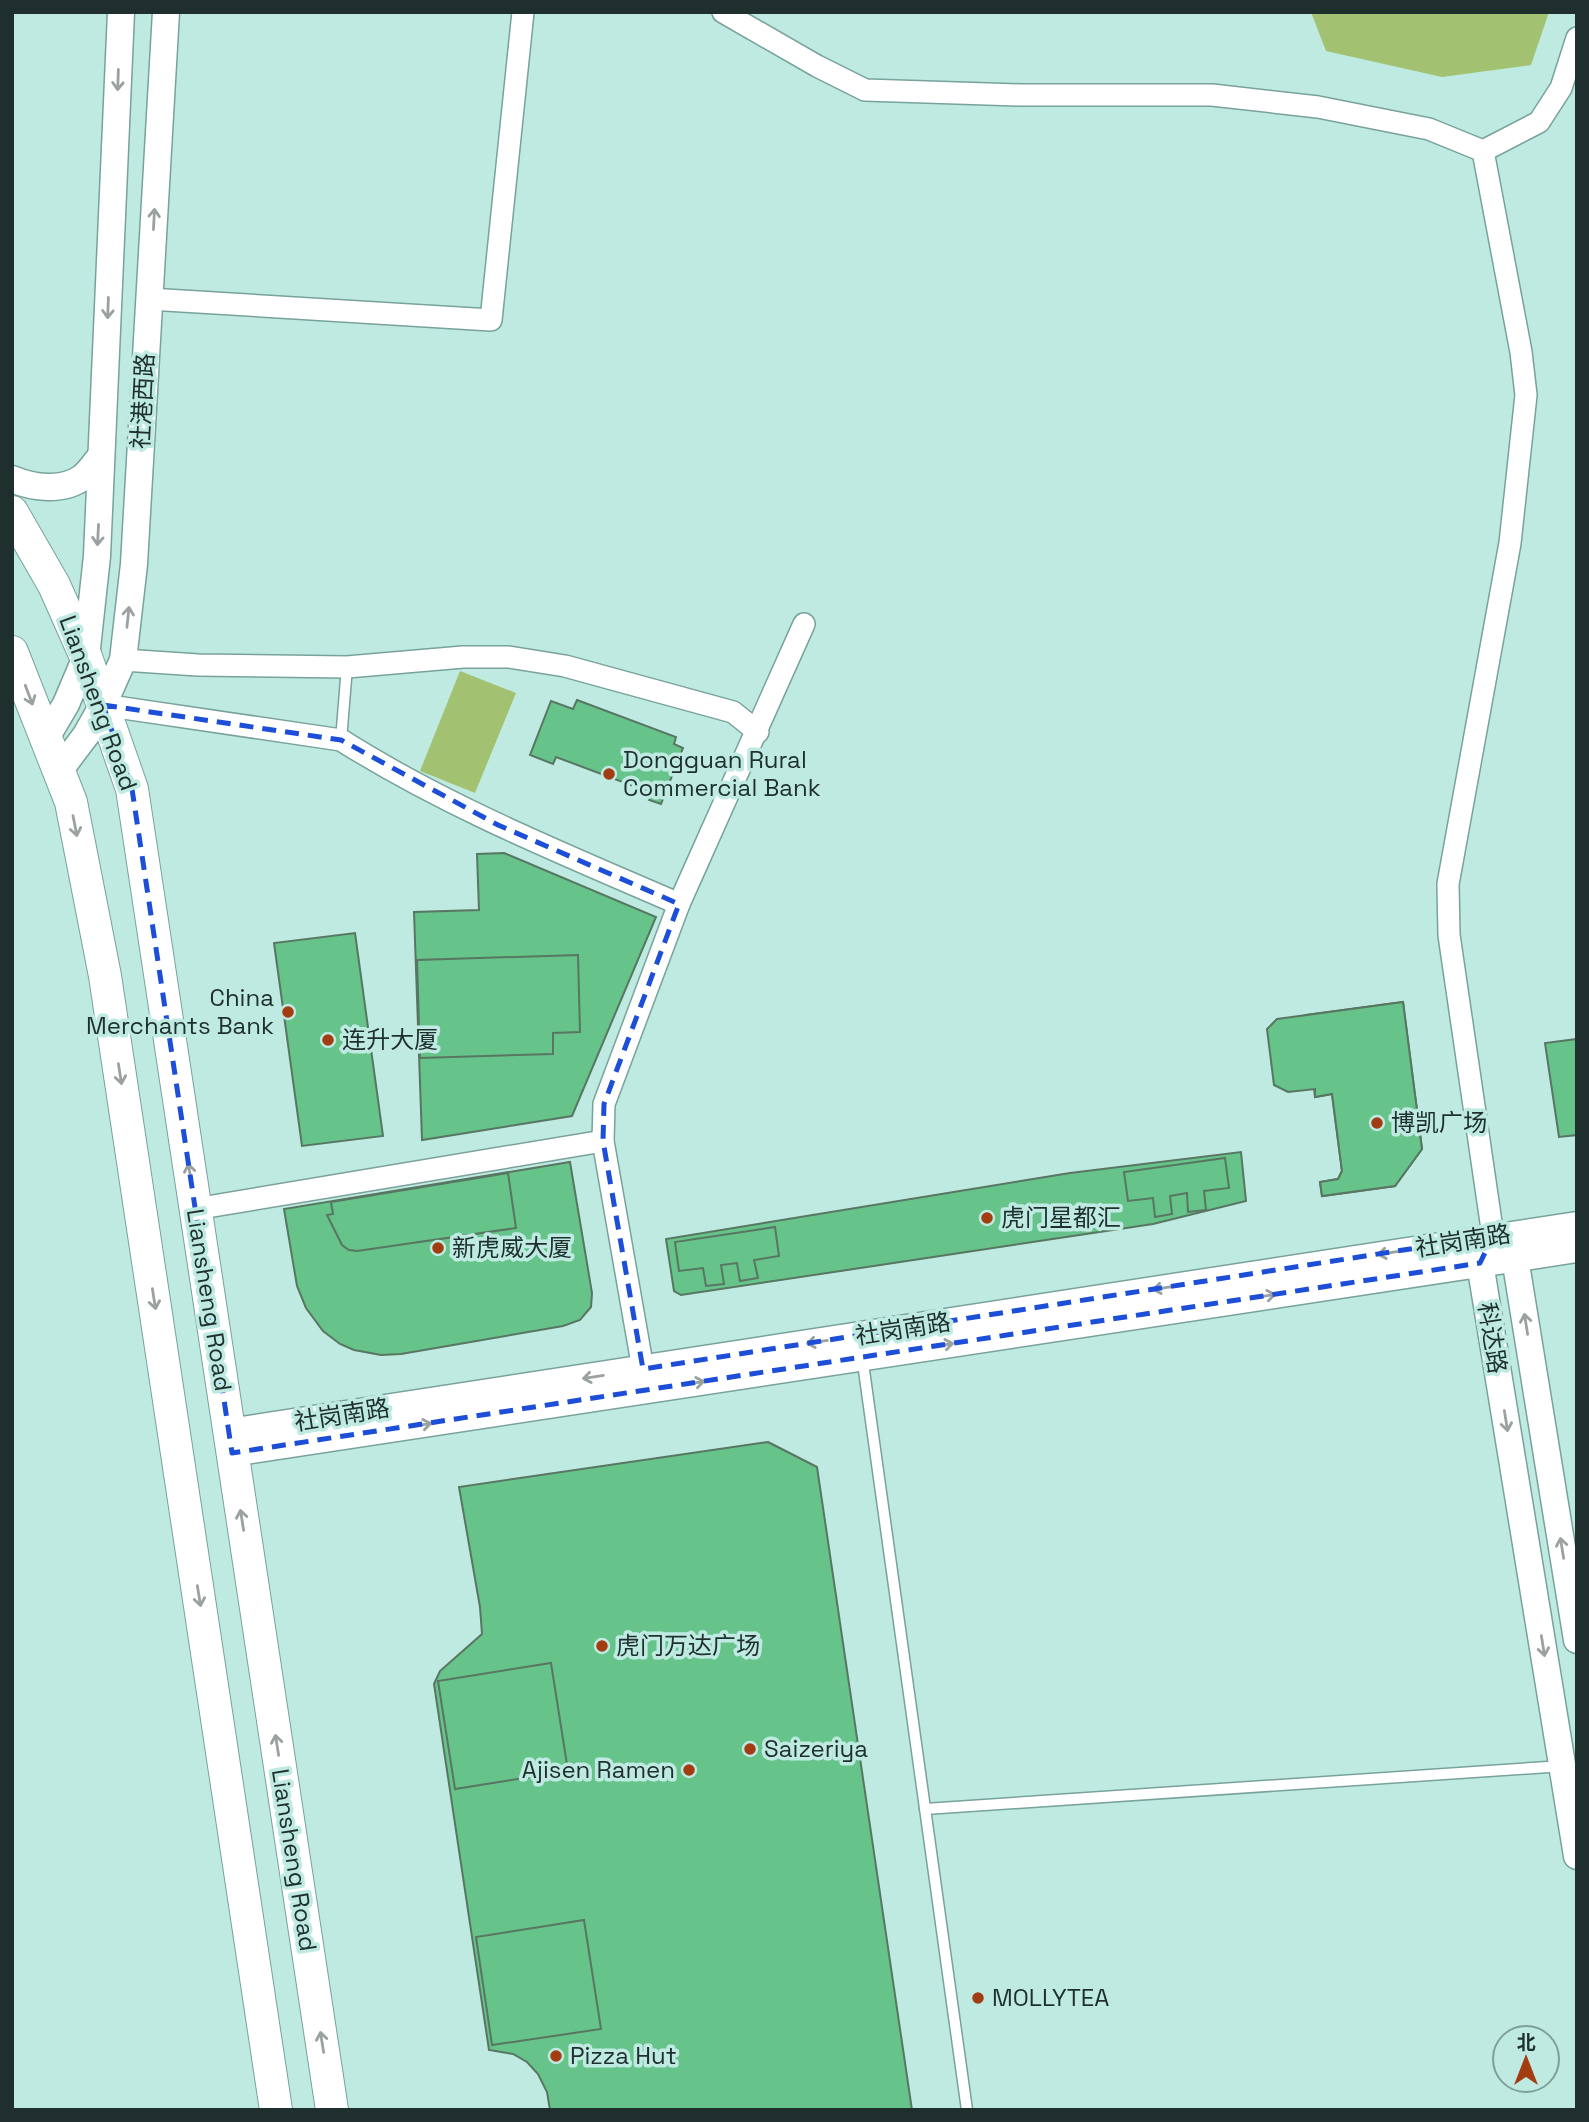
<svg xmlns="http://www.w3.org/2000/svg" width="1589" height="2122" viewBox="0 0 1589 2122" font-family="'Space Grotesk','Noto Sans SC',sans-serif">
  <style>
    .green { fill: #a2c271 }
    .building { fill: #66c38a; stroke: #587662; stroke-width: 2 }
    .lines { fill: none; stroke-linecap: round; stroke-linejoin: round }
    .service-casing { stroke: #78a29b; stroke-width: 13 }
    .minor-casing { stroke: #78a29b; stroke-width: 24 }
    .tertiary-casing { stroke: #78a29b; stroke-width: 29 }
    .secondary-casing { stroke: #78a29b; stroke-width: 34 }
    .service { stroke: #fff; stroke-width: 10 }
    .minor { stroke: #fff; stroke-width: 21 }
    .tertiary { stroke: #fff; stroke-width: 26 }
    .secondary { stroke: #fff; stroke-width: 32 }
    .oneway { stroke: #9aa1a0 }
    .marked { fill: none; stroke: #1d4ed8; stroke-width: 5; stroke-dasharray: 14 9; stroke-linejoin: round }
    .poi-dot { fill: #a23c11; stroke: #beeae2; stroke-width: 2.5 }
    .labels { text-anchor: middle; stroke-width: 7; stroke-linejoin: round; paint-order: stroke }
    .street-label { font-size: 24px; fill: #1e2f2d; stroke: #beeae2 }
    .poi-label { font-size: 24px; fill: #1e2f2d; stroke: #beeae2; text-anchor: start }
  </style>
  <rect width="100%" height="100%" fill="#beeae2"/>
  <g class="green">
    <polygon points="1311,12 1549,12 1531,65 1442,77 1326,51"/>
    <polygon points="460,671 516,693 475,793 420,771"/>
  </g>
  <g class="building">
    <polygon points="577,700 676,737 674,744 683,748 661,804 649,800 652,793 556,757 553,764 530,755 551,701 573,709"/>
    <polygon points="504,853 656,917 572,1116 422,1140 414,912 479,910 477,854"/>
    <polygon points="355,933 383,1136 302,1146 274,943"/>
    <polygon points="578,955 580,1032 553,1033 553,1054 420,1058 417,960"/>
    <polygon points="1403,1002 1422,1149 1395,1186 1322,1196 1320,1182 1338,1179 1342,1171 1332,1094 1315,1097 1305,1015"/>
    <polygon points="1403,1002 1422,1149 1395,1186 1322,1196 1320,1182 1338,1179 1342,1171 1332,1094 1315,1097 1315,1089 1288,1092 1274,1085 1267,1029 1277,1019"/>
    <polygon points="1577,1039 1577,1135 1559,1137 1545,1043"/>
    <polygon points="1241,1152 1246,1201 1153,1224 681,1295 674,1291 666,1239 1070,1173"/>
    <polygon points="1225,1158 1229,1188 1204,1191 1206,1210 1188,1212 1187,1193 1170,1196 1172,1214 1155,1217 1153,1198 1128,1201 1124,1172"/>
    <polygon points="570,1162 592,1293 591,1307 580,1320 563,1326 401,1354 381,1355 354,1350 340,1344 323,1331 306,1308 297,1286 284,1209"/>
    <polygon points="508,1173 516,1228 357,1251 349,1250 342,1245 327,1215 333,1214 331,1202"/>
    <polygon points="775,1227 779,1256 754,1260 758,1278 740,1281 737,1263 721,1265 724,1284 706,1286 703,1268 679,1271 675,1242"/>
    <polygon points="768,1442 817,1467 912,2110 550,2110 547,2092 538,2074 527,2062 513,2054 489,2050 434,1684 440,1671 482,1634 480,1607 459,1487"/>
    <polygon points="551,1663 568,1771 455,1789 438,1681"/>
    <polygon points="584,1920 601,2029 492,2045 476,1937"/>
  </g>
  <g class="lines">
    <g class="service-casing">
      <g id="service">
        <polyline points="341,740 347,667"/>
        <polyline points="862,1356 967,2110"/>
        <polyline points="925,1809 1563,1766"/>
      </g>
    </g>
    <g class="minor-casing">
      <g id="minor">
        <polyline points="723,12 817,66 865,90 1021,95 1212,95 1318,107 1429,129 1483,151 1521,352 1526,395 1510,543 1448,884 1449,935 1493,1236"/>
        <polyline points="1483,151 1539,122 1561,88 1577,38"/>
        <polyline points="149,299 491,320 523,12"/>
        <polyline points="123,660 198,665 347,667 463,657 509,657 565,666 733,712 758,732"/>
        <path d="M 103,705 L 341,740 C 447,807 564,854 679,904"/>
        <polyline points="195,1209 603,1141"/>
        <polyline points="643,1369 603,1141 604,1104 679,904 804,624"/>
      </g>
    </g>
    <g class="tertiary-casing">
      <g id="tertiary">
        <path d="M 12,479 C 33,488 63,492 83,477 C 90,471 96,462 101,456"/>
        <polyline points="46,738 66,704 86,657 97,556 121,12"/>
        <polyline points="59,771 86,735 103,705 123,660 134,564 166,12"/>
        <polyline points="229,1432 1577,1225"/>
        <polyline points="232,1453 1577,1249"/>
        <polyline points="1577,1640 1515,1258 1493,1236 1480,1263 1577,1856"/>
      </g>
    </g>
    <g class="secondary-casing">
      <g id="secondary">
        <polyline points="12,512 54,585 86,657 132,789 332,2110"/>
        <polyline points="12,652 71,802 105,976 276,2110"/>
      </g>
    </g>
    <use href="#service" class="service"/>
    <use href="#minor" class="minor"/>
    <use href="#tertiary" class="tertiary"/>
    <use href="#secondary" class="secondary"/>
  </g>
  <defs><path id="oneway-shaft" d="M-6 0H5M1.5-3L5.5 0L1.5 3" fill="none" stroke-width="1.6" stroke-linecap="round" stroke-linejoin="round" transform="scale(1.75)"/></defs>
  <g class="oneway">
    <use href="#oneway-shaft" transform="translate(118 80) rotate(92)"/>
    <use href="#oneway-shaft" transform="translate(154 219) rotate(-87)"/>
    <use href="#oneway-shaft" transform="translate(108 308) rotate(92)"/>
    <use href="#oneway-shaft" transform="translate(98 535) rotate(93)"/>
    <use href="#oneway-shaft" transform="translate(128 617) rotate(-84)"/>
    <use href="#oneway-shaft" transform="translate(29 695) rotate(69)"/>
    <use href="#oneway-shaft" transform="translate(75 826) rotate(79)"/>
    <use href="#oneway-shaft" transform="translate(120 1074) rotate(81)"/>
    <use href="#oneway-shaft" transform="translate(190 1174) rotate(-99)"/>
    <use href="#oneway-shaft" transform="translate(1388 1253) rotate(171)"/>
    <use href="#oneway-shaft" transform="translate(1163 1288) rotate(171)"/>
    <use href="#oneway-shaft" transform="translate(1265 1296) rotate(-9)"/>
    <use href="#oneway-shaft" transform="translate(154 1299) rotate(81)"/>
    <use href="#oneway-shaft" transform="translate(1526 1324) rotate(-99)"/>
    <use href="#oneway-shaft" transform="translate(817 1342) rotate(171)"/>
    <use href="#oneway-shaft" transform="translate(943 1345) rotate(-9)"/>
    <use href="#oneway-shaft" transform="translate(593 1377) rotate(171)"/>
    <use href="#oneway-shaft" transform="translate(694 1383) rotate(-9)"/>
    <use href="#oneway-shaft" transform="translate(1506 1421) rotate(81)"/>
    <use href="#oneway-shaft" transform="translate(421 1425) rotate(-9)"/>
    <use href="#oneway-shaft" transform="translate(242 1520) rotate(-99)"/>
    <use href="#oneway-shaft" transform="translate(1562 1548) rotate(-99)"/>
    <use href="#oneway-shaft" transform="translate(199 1596) rotate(81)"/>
    <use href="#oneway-shaft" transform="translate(1543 1646) rotate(81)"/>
    <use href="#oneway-shaft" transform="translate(277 1745) rotate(-99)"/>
    <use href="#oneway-shaft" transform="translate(322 2042) rotate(-99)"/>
  </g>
  <path class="marked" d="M 103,705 L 341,740 L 498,825 L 679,904 L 604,1104 L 603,1141 L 643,1369 L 1493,1236 L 1480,1263 L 232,1453 L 132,789 Z"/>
  <g class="poi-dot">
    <circle cx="609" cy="774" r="7"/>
    <circle cx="288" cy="1012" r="7"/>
    <circle cx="328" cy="1040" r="7"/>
    <circle cx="1377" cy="1123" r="7"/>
    <circle cx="987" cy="1218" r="7"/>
    <circle cx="438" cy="1248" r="7"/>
    <circle cx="602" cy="1646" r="7"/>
    <circle cx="750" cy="1749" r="7"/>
    <circle cx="689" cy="1770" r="7"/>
    <circle cx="978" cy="1998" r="7"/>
    <circle cx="556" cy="2056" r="7"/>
  </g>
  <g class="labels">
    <g class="street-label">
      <text transform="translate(143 401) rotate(-87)" y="8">社港西路</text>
      <text transform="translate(98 703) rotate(70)" y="8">Liansheng Road</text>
      <text transform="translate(1463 1241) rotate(-9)" y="8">社岗南路</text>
      <text transform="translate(209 1300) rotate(81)" y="8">Liansheng Road</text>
      <text transform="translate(903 1329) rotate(-9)" y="8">社岗南路</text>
      <text transform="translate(1492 1338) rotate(81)" y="8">科达路</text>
      <text transform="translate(342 1415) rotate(-9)" y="8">社岗南路</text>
      <text transform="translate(294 1860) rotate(81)" y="8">Liansheng Road</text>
    </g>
    <g class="poi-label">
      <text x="623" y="768">Dongguan Rural<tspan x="623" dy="28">Commercial Bank</tspan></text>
      <text x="274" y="1006" text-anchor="end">China<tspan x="274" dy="28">Merchants Bank</tspan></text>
      <text x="342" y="1048">连升大厦</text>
      <text x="1391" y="1131">博凯广场</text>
      <text x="1001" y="1226">虎门星都汇</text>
      <text x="452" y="1256">新虎威大厦</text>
      <text x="616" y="1654">虎门万达广场</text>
      <text x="764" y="1757">Saizeriya</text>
      <text x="675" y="1778" text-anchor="end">Ajisen Ramen</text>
      <text x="992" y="2006">MOLLYTEA</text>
      <text x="570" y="2064">Pizza Hut</text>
    </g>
  </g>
  <rect width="1589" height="2122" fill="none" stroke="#1e2f2d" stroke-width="28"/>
  <g transform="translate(1526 2059)"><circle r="33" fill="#beeae2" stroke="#7e9f9a" stroke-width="2"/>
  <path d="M0-5L12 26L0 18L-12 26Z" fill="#a23c11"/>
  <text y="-10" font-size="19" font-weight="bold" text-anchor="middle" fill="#1e2f2d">北</text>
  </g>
</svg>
